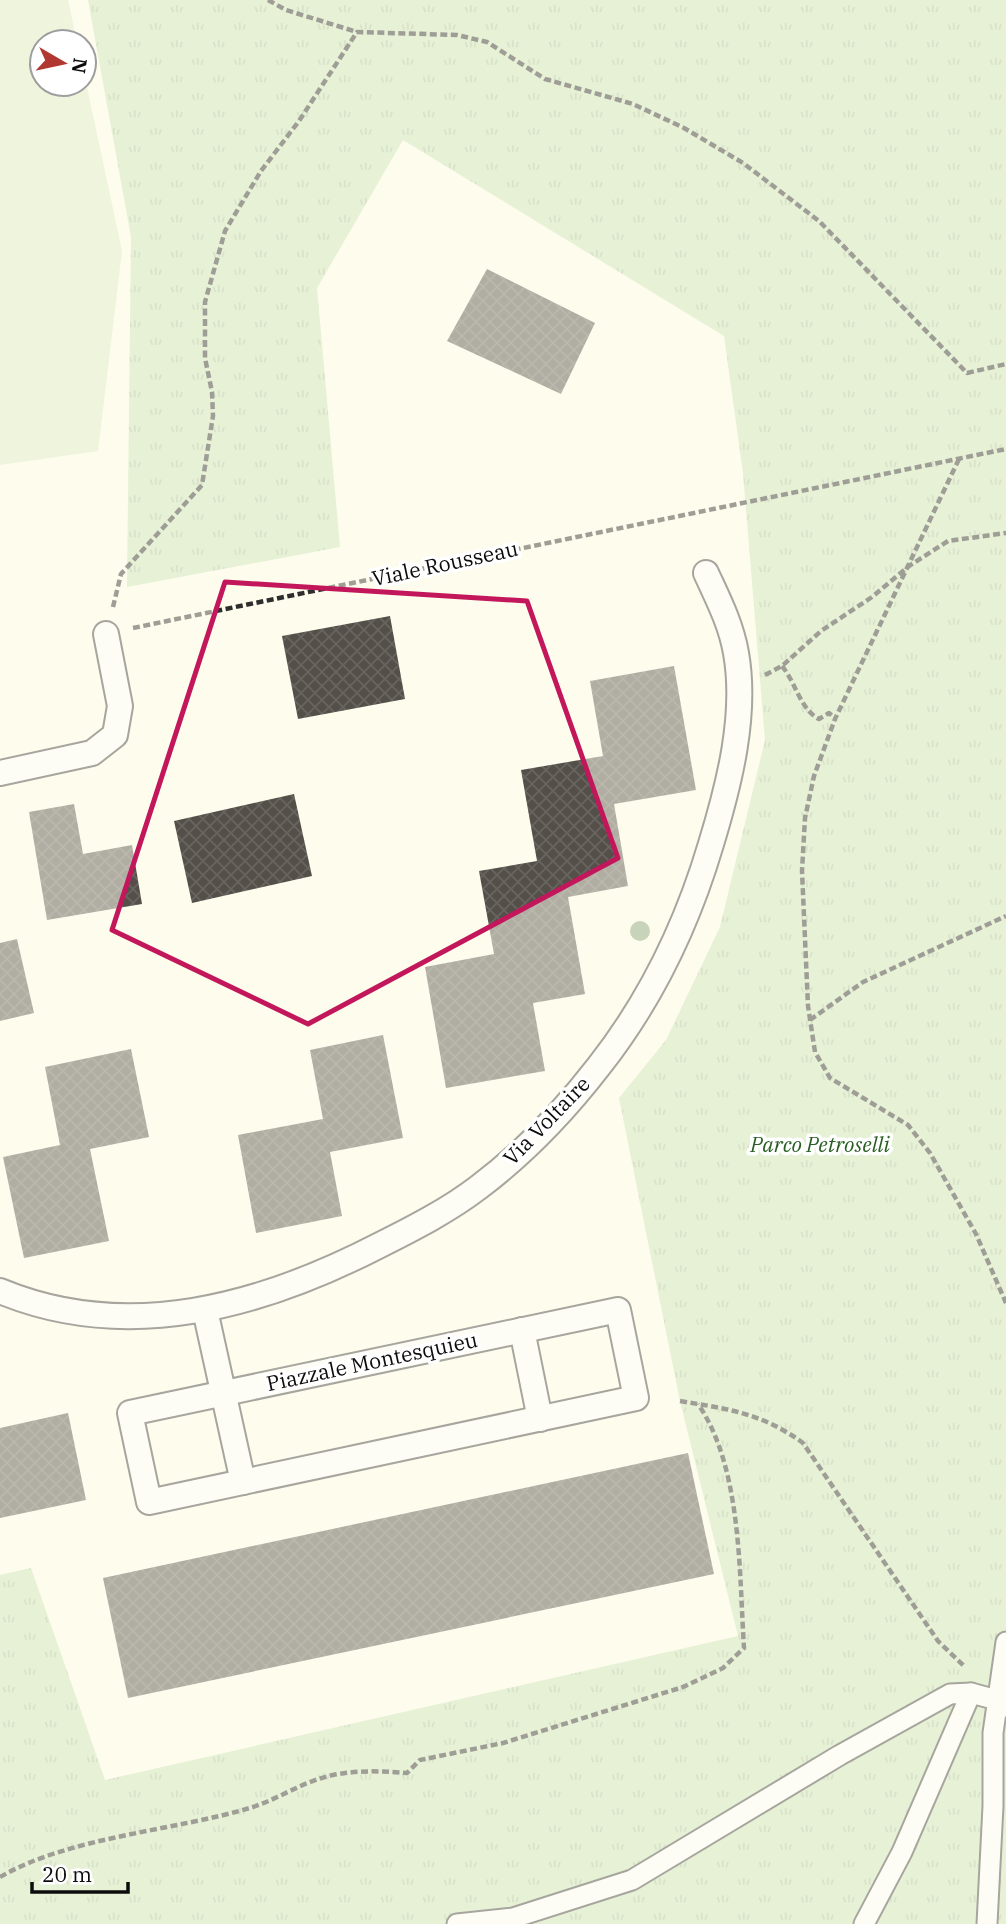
<svg xmlns="http://www.w3.org/2000/svg" width="1006" height="1924" viewBox="0 0 1006 1924" font-family="'IBM Plex Serif',serif">
  <style>
    .park { fill: url(#park-tufts) }
    .pitch { fill: #ddedcb }
    .building { fill: url(#building-cross-hatch) }
    .lines { fill: none; stroke-linecap: round; stroke-linejoin: round }
    .pedestrian-casing { stroke: #3f3f3f; stroke-width: 23 }
    .minor-casing { stroke: #3f3f3f; stroke-width: 28 }
    .path { stroke: #2e2e2e; stroke-width: 4.5; stroke-dasharray: 7 3.5; stroke-linecap: butt }
    .pedestrian { stroke: #fff; stroke-width: 19 }
    .minor { stroke: #fff; stroke-width: 24 }
    .tree { fill: #88a57d }
    .marked { fill: none; stroke: #c2185b; stroke-width: 5; stroke-linejoin: round }
    .labels { text-anchor: middle; stroke-width: 7; stroke-linejoin: round; paint-order: stroke }
    .street-label { font-size: 21px; fill: #0c0c0c; stroke: #fff }
    .park-label { font-size: 21px; font-style: italic; fill: #285e22; stroke: #fff }
  </style>
  <defs>
    <pattern id="park-tufts" width="24" height="20" patternUnits="userSpaceOnUse" patternTransform="scale(1.75)"><rect width="24" height="20" fill="#cbe5ba"/><path d="M3 7l-1-3M5 7V3M7 7l1-3M15 17l-1-3M17 17v-4M19 17l1-3" fill="none" stroke="#adc39f"/></pattern>
    <pattern id="building-cross-hatch" width="8" height="8" patternUnits="userSpaceOnUse" patternTransform="scale(1.75)"><rect width="8" height="8" fill="#544f49"/><path d="M0 0l8 8M0 8l8-8" fill="none" stroke="#68645f"/></pattern>
  </defs>
  <rect width="100%" height="100%" fill="#fdfced"/>
  <polygon class="park" points="88,0 1006,0 1006,1924 0,1924 0,1575 31,1568 105,1780 738,1636 680,1401 619,1098 666,1040 720,927 765,740 743,473 724,336 403,140 317,288 340,547 127,587 131,237"/>
  <polygon class="pitch" points="0,0 68,0 77,42 42,42 42,84 84,84 84,73 122,251 98,451 0,465"/>
  <g class="building">
    <polygon points="487,269 595,323 561,394 447,341"/>
    <polygon points="390,616 405,699 298,719 282,636"/>
    <polygon points="674,666 696,790 614,804 628,886 568,897 585,994 533,1003 545,1071 446,1088 425,967 494,954 479,871 537,861 521,770 603,756 590,681"/>
    <polygon points="294,794 312,876 192,903 174,821"/>
    <polygon points="74,804 83,854 132,845 142,904 47,920 29,812"/>
    <polygon points="17,939 34,1013 0,1021 0,943"/>
    <polygon points="383,1035 403,1138 330,1152 342,1216 256,1233 238,1135 323,1119 310,1050"/>
    <polygon points="131,1049 149,1137 90,1149 109,1241 24,1258 3,1157 60,1145 45,1067"/>
    <polygon points="68,1413 86,1500 0,1518 0,1428"/>
    <polygon points="688,1453 714,1574 128,1698 103,1578"/>
  </g>
  <g class="lines">
    <g class="pedestrian-casing">
      <g id="pedestrian">
        <polyline points="457,1924 513,1918 632,1880 840,1755 950,1694 971,1693 997,1700 1006,1707"/>
        <polyline points="864,1924 902,1852 971,1693"/>
        <polyline points="987,1924 993,1806 993,1733 1006,1642"/>
      </g>
    </g>
    <g class="minor-casing">
      <g id="minor">
        <polyline points="0,773 92,753 115,735 120,706 106,634"/>
        <path d="M 0,1291 C 128,1344 262,1306 380,1245 C 414,1228 449,1210 479,1187 C 524,1153 565,1110 599,1066 C 651,1000 687,925 711,844 C 729,785 747,715 736,653 C 731,624 718,599 706,573"/>
        <polyline points="205,1310 243,1482"/>
        <polygon points="618,1310 636,1398 149,1502 130,1413"/>
        <polyline points="522,1330 540,1419"/>
      </g>
    </g>
    <g class="path">
      <polyline points="268,0 286,10 357,32"/>
      <polyline points="959,459 835,719 814,776 805,818 802,871 808,1006 815,1052 830,1078 908,1125 930,1153 976,1234 1006,1303"/>
      <polyline points="113,607 121,574 202,485 213,416 212,392 205,358 205,302 225,231 261,171 299,121 357,32 457,35 487,42 545,79 633,104 684,128 743,163 819,221 967,373 1006,364"/>
      <polyline points="133,628 1006,449"/>
      <path d="M 782,666 C 796,683 800,709 819,719 L 829,713 L 835,718"/>
      <polyline points="765,675 782,666 821,631 872,597 909,566 948,541 1006,533"/>
      <polyline points="810,1020 863,982 1006,916"/>
      <path d="M 680,1401 C 728,1409 762,1413 803,1443 L 938,1641 L 965,1667"/>
      <path d="M 0,1877 C 71,1836 175,1831 253,1807 C 280,1798 304,1781 333,1775 C 358,1770 382,1771 407,1773 L 420,1760 L 503,1743 L 683,1687 L 723,1668 L 744,1648 C 739,1572 742,1468 698,1404"/>
    </g>
    <use href="#pedestrian" class="pedestrian"/>
    <use href="#minor" class="minor"/>
  </g>
  <circle class="tree" cx="640" cy="931" r="10"/>
  <path d="M0 0H1006V1924H0ZM 225,582 L 527,601 L 618,858 L 308,1024 L 112,930 Z" fill="#fdfced" fill-opacity=".55" fill-rule="evenodd"/>
  <path class="marked" d="M 225,582 L 527,601 L 618,858 L 308,1024 L 112,930 Z"/>
  <g class="labels">
    <g class="street-label">
      <text transform="translate(445 564) rotate(-12)" y="7">Viale Rousseau</text>
      <text transform="translate(547 1121) rotate(-46)" y="7">Via Voltaire</text>
      <text transform="translate(372 1362) rotate(-12)" y="7">Piazzale Montesquieu</text>
    </g>
    <g class="park-label">
      <text x="820" y="1152">Parco Petroselli</text>
    </g>
  </g>
  <g transform="translate(63 63) rotate(99)"><circle r="33" fill="#ffffff" stroke="#9e9e9e" stroke-width="2"/>
  <path d="M0-5L12 26L0 18L-12 26Z" fill="#b03830"/>
  <text y="-10" font-size="19" font-weight="bold" text-anchor="middle" fill="#0c0c0c">N</text>
  </g>
  <path d="M32 1882v10h96v-10" fill="none" stroke="#0c0c0c" stroke-width="3.5"/>
  <text x="42" y="1882" font-size="21" fill="#0c0c0c" stroke="#ffffff" stroke-width="5" paint-order="stroke">20 m</text>
</svg>
